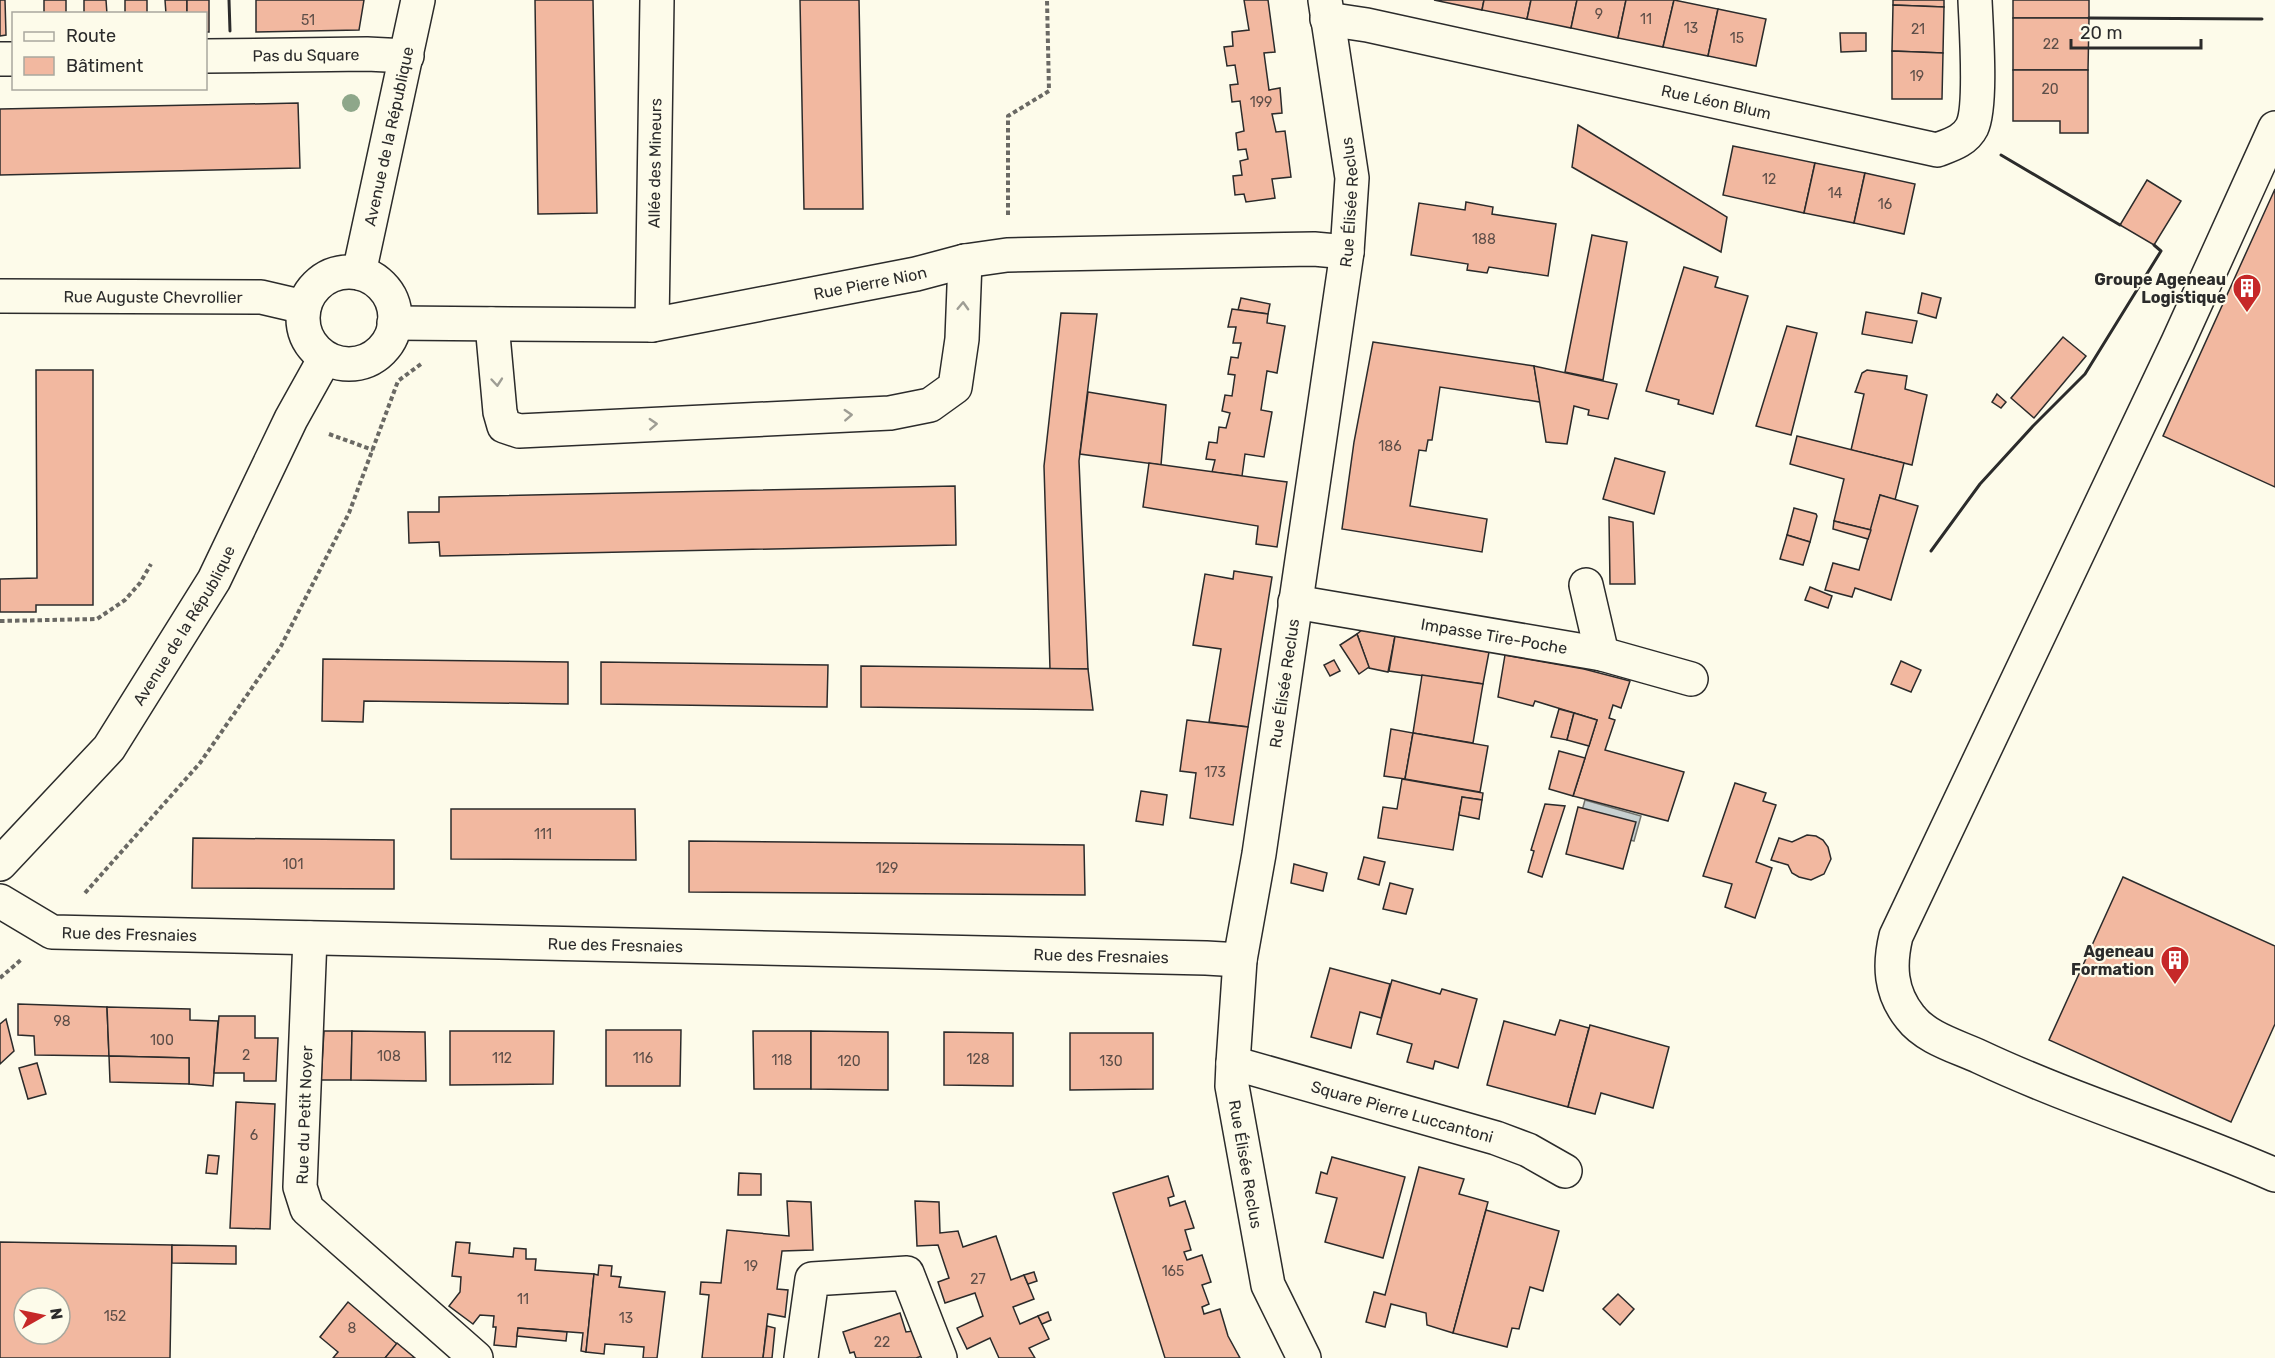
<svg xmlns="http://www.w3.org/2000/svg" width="2275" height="1358" viewBox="0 0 2275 1358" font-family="Rubik,sans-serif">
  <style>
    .water { fill: #c7d0d0; stroke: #74746e; stroke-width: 1.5 }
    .building { fill: #f2b8a0; stroke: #2b2b2b; stroke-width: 1.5; fill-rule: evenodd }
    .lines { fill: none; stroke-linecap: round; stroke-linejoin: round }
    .minor-casing { stroke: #2b2b2b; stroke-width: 36 }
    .path { stroke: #6a6964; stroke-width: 4; stroke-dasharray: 4.5 3; stroke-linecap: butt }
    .minor { stroke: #fdfbea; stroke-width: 33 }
    .wall { stroke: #2b2b2b; stroke-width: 3 }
    .tree { fill: #8ea78a }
    .oneway { stroke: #9e9d94 }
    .labels { text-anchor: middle; stroke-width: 4.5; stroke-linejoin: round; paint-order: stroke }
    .number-label { font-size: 14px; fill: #5d4e48 }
    .street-label { font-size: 16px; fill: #2b2b2b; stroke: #fdfbea }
    .poi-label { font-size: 16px; font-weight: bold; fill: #2b2b2b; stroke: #fdfbea; text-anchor: end }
  </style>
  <rect width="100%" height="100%" fill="#fdfbea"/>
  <polygon class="water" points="1585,800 1641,816 1634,841 1578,825"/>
  <g class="building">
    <polygon points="0,0 5,0 6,35 0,36"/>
    <rect x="44" y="0" width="22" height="14"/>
    <polygon points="84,0 106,0 107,14 84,14"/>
    <rect x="125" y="0" width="22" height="14"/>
    <polygon points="165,0 187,0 187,14 166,14"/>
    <polygon points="187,0 209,0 209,32 206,32 206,14 187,14"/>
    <polygon points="256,0 364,0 359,30 256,32"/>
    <polygon points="535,0 593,0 597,213 538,214"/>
    <polygon points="800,0 859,0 863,209 804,209"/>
    <polygon points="1244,0 1268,0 1275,52 1264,53 1269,90 1280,88 1282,113 1272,114 1276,132 1285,131 1291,177 1272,179 1275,198 1246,202 1244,194 1235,195 1233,176 1242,175 1240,161 1248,159 1246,149 1238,150 1236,133 1244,131 1240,101 1232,102 1230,85 1238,84 1235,65 1227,66 1224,47 1233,46 1232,32 1249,30"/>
    <polygon points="1434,0 1484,0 1482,10"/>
    <polygon points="1484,0 1531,0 1527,19 1482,10"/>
    <polygon points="1531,0 1577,0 1571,28 1527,19"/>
    <polygon points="1577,0 1626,0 1618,38 1571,28"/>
    <polygon points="1626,0 1674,0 1663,47 1618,38"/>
    <polygon points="1674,0 1718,9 1708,56 1663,47"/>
    <polygon points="1893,0 1944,0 1944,7 1893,5"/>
    <rect x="2013" y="0" width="76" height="18"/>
    <polygon points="1893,5 1944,7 1943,53 1892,51"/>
    <polygon points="1718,9 1766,19 1756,66 1708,56"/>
    <polygon points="2013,18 2089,18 2088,70 2013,70"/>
    <polygon points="1840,33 1866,33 1866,51 1841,52"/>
    <polygon points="1892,51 1943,53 1942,99 1892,99"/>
    <polygon points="2013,70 2088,70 2088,133 2060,133 2060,121 2013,121"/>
    <polygon points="298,103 300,168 0,175 0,109"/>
    <polygon points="1578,125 1727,217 1721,252 1572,167"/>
    <polygon points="1733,146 1815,163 1804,213 1723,195"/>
    <polygon points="1815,163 1865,173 1854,223 1804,213"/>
    <polygon points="1865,173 1915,184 1904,234 1854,223"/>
    <polygon points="2147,180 2181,201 2154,245 2120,225"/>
    <polygon points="2275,189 2275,487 2163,436"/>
    <polygon points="1466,202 1493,207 1492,214 1556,224 1548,276 1489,267 1487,273 1467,270 1468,264 1411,255 1419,203 1465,210"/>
    <polygon points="1592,235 1627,242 1603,380 1565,372"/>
    <polygon points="1684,267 1718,277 1715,287 1748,296 1713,414 1678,404 1679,400 1646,391"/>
    <polygon points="1922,293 1941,298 1936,318 1918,313"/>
    <polygon points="1241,298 1270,304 1268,314 1238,310"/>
    <polygon points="1232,309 1268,314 1267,323 1285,326 1277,373 1267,371 1261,410 1272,412 1264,457 1245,454 1242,476 1212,472 1215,460 1206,459 1209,442 1217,443 1219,427 1226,428 1230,413 1222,411 1225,395 1232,396 1235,375 1228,374 1231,357 1238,358 1241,343 1233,343 1236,327 1228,327"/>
    <polygon points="1866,312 1917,321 1912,343 1862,334"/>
    <polygon points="1061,313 1097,314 1079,461 1088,669 1050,669 1044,466"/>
    <polygon points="1787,326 1817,333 1791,435 1756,426"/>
    <polygon points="2063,337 2086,356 2034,418 2011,398"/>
    <polygon points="1373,342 1534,366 1540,402 1440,387 1432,440 1428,440 1426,451 1419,450 1410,506 1487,519 1482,552 1342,529 1354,442"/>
    <polygon points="1534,366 1617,384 1608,419 1588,415 1589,410 1574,406 1567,444 1546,442"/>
    <polygon points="36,370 93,370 93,605 36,605 36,612 0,612 0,579 37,578"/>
    <polygon points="1867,370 1907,376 1905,389 1927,395 1912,465 1851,450 1864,394 1855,392 1856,390 1862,373"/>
    <polygon points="1088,392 1166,405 1161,465 1080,454"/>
    <polygon points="1997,394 2006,402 2001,408 1992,402"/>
    <polygon points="1797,436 1904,463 1895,500 1880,495 1871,530 1834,521 1844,479 1790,464"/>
    <polygon points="1615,458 1665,472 1654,514 1603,499"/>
    <polygon points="1149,463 1287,482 1277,547 1256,544 1258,526 1143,507"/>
    <polygon points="955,486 956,545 440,556 439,542 409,543 408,512 439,512 439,497"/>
    <polygon points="1880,495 1918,506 1891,600 1855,588 1852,597 1825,590 1833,563 1859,570"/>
    <polygon points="1794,508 1816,514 1817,516 1810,542 1787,535"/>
    <polygon points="1609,517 1633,522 1635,584 1610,584"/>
    <polygon points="1834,521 1871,530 1868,539 1833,529"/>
    <polygon points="1787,535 1810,542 1803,565 1780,559"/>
    <polygon points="1234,571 1272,577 1248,727 1209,722 1221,649 1193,645 1205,574 1233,579"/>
    <polygon points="1810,587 1832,596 1828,608 1805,600"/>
    <polygon points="1362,630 1395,636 1388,672 1369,668 1357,634"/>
    <polygon points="1357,634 1369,667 1359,674 1340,645"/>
    <polygon points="1395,636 1489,652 1483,684 1389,671"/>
    <polygon points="1505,655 1584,669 1630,681 1621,708 1613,705 1609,718 1615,720 1605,750 1684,772 1668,821 1573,796 1597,720 1535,701 1533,706 1498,697"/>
    <polygon points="323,659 568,662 568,704 364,701 363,722 322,721"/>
    <polygon points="1334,660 1340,671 1330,676 1324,665"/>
    <polygon points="1901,661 1921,670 1911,692 1891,684"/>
    <polygon points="601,662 828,665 827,707 601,704"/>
    <polygon points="861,666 1088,669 1093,710 861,707"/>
    <polygon points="1422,675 1483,684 1473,743 1413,733"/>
    <polygon points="1559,709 1574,713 1567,740 1551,737"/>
    <polygon points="1574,713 1597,720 1589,746 1567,740"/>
    <polygon points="1187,720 1248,727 1233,825 1190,818 1196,773 1180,771"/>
    <polygon points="1391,729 1413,733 1405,779 1384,776"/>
    <polygon points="1413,733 1488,746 1480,792 1405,779"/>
    <polygon points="1559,751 1585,758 1573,796 1549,789"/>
    <polygon points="1402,779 1483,793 1482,800 1462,797 1453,850 1378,838 1383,807 1397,809"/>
    <polygon points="1735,783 1766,793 1763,801 1776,805 1756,862 1772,868 1755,918 1725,907 1732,884 1703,876"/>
    <polygon points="1141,791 1167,795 1163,825 1136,821"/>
    <polygon points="1462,797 1482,800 1479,819 1459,815"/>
    <polygon points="1545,804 1565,806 1542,877 1528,872 1534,851 1531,850"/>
    <polygon points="1578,807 1636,822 1623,869 1566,854"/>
    <polygon points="451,809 635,809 636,860 451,859"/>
    <polygon points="1807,835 1816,836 1823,840 1828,847 1831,859 1824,874 1811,880 1799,877 1792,873 1788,865 1771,860 1779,838 1792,842"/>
    <polygon points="193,838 394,840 394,889 192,888"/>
    <polygon points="689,841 1084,845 1085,895 689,892"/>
    <polygon points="1364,857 1385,862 1379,885 1358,879"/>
    <polygon points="1294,864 1327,873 1323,891 1291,883"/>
    <polygon points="2123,877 2275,946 2275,1024 2231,1122 2049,1040"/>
    <polygon points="1390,883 1413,889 1406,914 1383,909"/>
    <polygon points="1330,968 1390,984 1381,1018 1360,1012 1351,1048 1311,1037"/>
    <polygon points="1392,980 1440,994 1442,989 1477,999 1458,1068 1435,1061 1433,1069 1407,1062 1412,1044 1377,1034"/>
    <polygon points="18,1004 107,1007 109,1056 35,1055 34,1036 18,1035"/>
    <polygon points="107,1007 190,1009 190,1020 218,1021 213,1086 189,1084 189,1058 109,1056"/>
    <polygon points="219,1016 255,1016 255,1038 278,1038 276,1081 244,1081 244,1073 214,1073"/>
    <polygon points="6,1019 14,1051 0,1064 0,1024"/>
    <polygon points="1560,1020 1589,1028 1568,1107 1487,1085 1504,1021 1555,1035"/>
    <polygon points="1590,1025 1669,1047 1653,1108 1601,1093 1595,1114 1568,1107"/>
    <polygon points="606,1030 681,1030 680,1086 606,1086"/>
    <polygon points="324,1031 352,1031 351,1080 321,1080"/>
    <polygon points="352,1031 425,1032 426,1081 351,1080"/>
    <polygon points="450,1031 554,1031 553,1084 450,1085"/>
    <polygon points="753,1031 811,1031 811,1089 754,1089"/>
    <polygon points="811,1031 888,1032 888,1090 811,1089"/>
    <polygon points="944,1032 1013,1033 1013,1086 944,1085"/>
    <polygon points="1070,1033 1153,1033 1153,1089 1070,1090"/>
    <polygon points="109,1056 189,1058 189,1084 110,1082"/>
    <polygon points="37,1063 46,1094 28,1099 19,1068"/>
    <polygon points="236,1102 275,1104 270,1229 230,1228"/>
    <polygon points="208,1155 219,1156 217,1174 206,1173"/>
    <polygon points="1332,1157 1405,1177 1383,1258 1325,1242 1337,1198 1316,1193 1321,1172 1327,1174"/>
    <polygon points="1419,1167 1464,1179 1459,1194 1488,1202 1453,1333 1427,1325 1426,1313 1391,1304 1385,1327 1366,1322 1374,1292 1385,1295"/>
    <polygon points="739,1173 761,1174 761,1195 738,1195"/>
    <polygon points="1168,1176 1174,1196 1168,1198 1170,1206 1185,1201 1194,1228 1185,1230 1191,1250 1184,1252 1187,1260 1202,1255 1211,1282 1202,1285 1209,1304 1202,1307 1204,1314 1220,1309 1228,1336 1240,1358 1165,1358 1113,1193"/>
    <polygon points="787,1201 811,1202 813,1250 782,1251 777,1289 788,1290 785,1317 768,1314 763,1358 702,1358 709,1295 700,1294 701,1282 721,1283 727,1230 789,1236"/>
    <polygon points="915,1201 939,1202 940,1233 958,1231 963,1247 996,1236 1011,1280 1024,1275 1034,1299 1013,1307 1020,1324 1038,1316 1049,1339 1029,1348 1035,1358 999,1358 990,1338 967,1349 957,1328 983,1316 975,1293 945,1303 938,1282 949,1278 938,1245 917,1246"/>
    <polygon points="1486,1210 1559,1231 1543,1291 1530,1287 1519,1329 1512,1328 1507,1347 1453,1333"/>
    <path d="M 0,1242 L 172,1245 L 170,1358 L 0,1358 ZM 24,1298 L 60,1298 L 60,1334 L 24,1334 Z"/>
    <polygon points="456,1242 470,1243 469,1253 513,1257 514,1248 526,1249 526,1259 536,1259 535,1270 594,1274 586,1352 581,1351 583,1333 518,1328 516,1347 494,1345 496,1327 493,1327 494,1316 480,1315 473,1324 449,1306 460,1292 461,1277 452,1276"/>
    <polygon points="172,1245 236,1246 236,1264 172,1263"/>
    <polygon points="599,1265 612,1266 611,1276 621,1277 619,1287 665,1292 657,1358 643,1358 644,1347 605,1344 604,1354 586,1352 594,1274 598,1275"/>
    <polygon points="1034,1272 1037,1281 1028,1284 1024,1275"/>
    <polygon points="1618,1294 1634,1309 1620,1325 1603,1309"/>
    <polygon points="348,1302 397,1344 385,1358 333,1358 338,1352 320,1337"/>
    <polygon points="1048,1312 1051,1320 1042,1324 1038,1316"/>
    <polygon points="900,1313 906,1332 913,1331 922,1356 916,1358 856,1358 854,1352 850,1353 843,1332"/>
    <polygon points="767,1326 775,1328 772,1358 763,1358"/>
    <polygon points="518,1328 567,1332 566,1341 517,1336"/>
    <polygon points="397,1343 415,1358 385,1358"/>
  </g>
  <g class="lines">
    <g class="minor-casing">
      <g id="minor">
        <path id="s1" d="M 1327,19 L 1367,25 L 1937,150 C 1950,145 1965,141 1972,127 C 1982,106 1976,27 1975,0"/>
        <path id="s2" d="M 206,56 L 367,54 L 407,56"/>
        <polyline points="0,59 14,59"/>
        <path d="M 2275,128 L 2178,342 L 1896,936 C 1889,965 1890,992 1910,1017 C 1926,1038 1956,1046 1980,1057 C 2076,1102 2178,1132 2275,1175"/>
        <circle cx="349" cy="318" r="46"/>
        <path id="s3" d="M 359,273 L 418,0"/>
        <path id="s4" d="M 0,296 L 261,297 L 304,307"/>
        <path id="s5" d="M 394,323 L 652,325 L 916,274 L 965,261 L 1007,255 L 1314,249 L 1347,252"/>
        <polyline points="492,324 500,412 504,426 519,431 890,413 930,405 955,387 962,339 965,261"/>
        <path id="s6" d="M 652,325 L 657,0"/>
        <polyline points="1586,585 1602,654"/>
        <path id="s7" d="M 1295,602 L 1602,654 L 1691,679"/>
        <path id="s8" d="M 0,864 L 109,748 L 214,580 L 291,419 L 325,358"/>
        <path id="s9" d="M 0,901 L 52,932 L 1206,958 L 1240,960"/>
        <polyline points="310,938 300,1187 307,1209 476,1358"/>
        <path id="s10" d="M 1233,1063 L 1496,1138 L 1528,1150 L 1565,1171"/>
        <polyline points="801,1358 812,1279 907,1273 940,1358"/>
        <path id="s11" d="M 1304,1358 L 1268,1285 L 1232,1086 L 1233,1063 L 1240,960 L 1259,854 L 1347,252 L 1352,178 L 1325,0"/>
      </g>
    </g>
    <g class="path">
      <polyline points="1008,215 1008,116 1049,91 1047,0"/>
      <polyline points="329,434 373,450"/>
      <polyline points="0,621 97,619 125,600 140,583 151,564"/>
      <polyline points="85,893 200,763 281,646 349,513 398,381 421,364"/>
      <polyline points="0,978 22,959"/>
    </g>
    <use href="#minor" class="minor"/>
    <g class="wall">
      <polyline points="229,0 230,31"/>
      <polyline points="2089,18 2262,19"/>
      <polyline points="2001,155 2120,225"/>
      <polyline points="1931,551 1980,484 2033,426 2085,374 2161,251 2154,245"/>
    </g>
  </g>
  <circle class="tree" cx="351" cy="103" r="9"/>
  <defs><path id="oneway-chevron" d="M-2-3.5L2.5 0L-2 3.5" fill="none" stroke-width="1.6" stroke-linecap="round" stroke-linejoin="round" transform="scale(1.5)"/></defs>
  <g class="oneway">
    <use href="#oneway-chevron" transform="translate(963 306) rotate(-88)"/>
    <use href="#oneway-chevron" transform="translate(497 382) rotate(85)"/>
    <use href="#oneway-chevron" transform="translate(848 415) rotate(-3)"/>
    <use href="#oneway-chevron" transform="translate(653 424) rotate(-3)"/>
  </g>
  <defs>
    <g id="building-pin" transform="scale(1.5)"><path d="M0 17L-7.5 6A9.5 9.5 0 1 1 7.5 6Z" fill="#c62828" stroke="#fdfbea"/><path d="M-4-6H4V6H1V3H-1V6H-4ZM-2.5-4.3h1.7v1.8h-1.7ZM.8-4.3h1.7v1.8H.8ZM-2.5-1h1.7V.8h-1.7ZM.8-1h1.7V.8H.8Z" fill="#fff"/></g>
  </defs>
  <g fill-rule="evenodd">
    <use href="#building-pin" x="2247" y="288"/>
    <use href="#building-pin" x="2175" y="960"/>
  </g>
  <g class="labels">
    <g class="number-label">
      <text x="1599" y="19">9</text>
      <text x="1646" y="24">11</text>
      <text x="308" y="25">51</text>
      <text x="1691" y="33">13</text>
      <text x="1918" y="34">21</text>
      <text x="1737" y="43">15</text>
      <text x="2051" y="49">22</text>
      <text x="1917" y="81">19</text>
      <text x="2050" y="94">20</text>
      <text x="1261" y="107">199</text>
      <text x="1769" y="184">12</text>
      <text x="1835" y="198">14</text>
      <text x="1885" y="209">16</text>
      <text x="1484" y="244">188</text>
      <text x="1390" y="451">186</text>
      <text x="1215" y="777">173</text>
      <text x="543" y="839">111</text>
      <text x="293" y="869">101</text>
      <text x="887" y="873">129</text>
      <text x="62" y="1026">98</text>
      <text x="162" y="1045">100</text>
      <text x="246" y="1060">2</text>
      <text x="389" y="1061">108</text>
      <text x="502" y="1063">112</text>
      <text x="643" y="1063">116</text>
      <text x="978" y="1064">128</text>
      <text x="782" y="1065">118</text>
      <text x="849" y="1066">120</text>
      <text x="1111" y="1066">130</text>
      <text x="254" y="1140">6</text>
      <text x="751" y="1271">19</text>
      <text x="1173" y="1276">165</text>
      <text x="978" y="1284">27</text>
      <text x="523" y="1304">11</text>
      <text x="115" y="1321">152</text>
      <text x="626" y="1323">13</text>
      <text x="352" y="1333">8</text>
      <text x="882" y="1347">22</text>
    </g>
    <g class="street-label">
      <text dy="6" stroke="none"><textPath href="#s2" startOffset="100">Pas du Square</textPath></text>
      <text dy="6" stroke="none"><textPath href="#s1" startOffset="398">Rue Léon Blum</textPath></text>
      <text dy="6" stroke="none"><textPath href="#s3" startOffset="140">Avenue de la République</textPath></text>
      <text dy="6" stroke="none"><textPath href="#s6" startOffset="162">Allée des Mineurs</textPath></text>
      <text dy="6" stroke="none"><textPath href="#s11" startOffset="1176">Rue Élisée Reclus</textPath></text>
      <text dy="6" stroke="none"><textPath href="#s5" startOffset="480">Rue Pierre Nion</textPath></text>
      <text dy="6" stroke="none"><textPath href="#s4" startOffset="153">Rue Auguste Chevrollier</textPath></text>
      <text dy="6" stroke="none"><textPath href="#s8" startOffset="303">Avenue de la République</textPath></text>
      <text dy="6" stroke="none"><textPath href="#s7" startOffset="202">Impasse Tire-Poche</textPath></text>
      <text dy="6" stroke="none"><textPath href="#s11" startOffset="690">Rue Élisée Reclus</textPath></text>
      <text dy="6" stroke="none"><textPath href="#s9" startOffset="138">Rue des Fresnaies</textPath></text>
      <text dy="6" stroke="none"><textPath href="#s9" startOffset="624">Rue des Fresnaies</textPath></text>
      <text dy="6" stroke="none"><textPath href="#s9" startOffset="1110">Rue des Fresnaies</textPath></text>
      <text dy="6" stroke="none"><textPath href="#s10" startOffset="176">Square Pierre Luccantoni</textPath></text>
      <text transform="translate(304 1115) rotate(-88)" y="6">Rue du Petit Noyer</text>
      <text transform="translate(1246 1164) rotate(80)" y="6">Rue Élisée Reclus</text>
    </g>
    <g class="poi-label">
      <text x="2226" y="285">Groupe Ageneau<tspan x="2226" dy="18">Logistique</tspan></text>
      <text x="2154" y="957">Ageneau<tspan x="2154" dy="18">Formation</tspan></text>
    </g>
  </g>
  <rect x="12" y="12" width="195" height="78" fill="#fdfbea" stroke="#a9a89e" stroke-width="1.5"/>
  <rect x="24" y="32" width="30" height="9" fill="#fdfbea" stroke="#a9a89e" stroke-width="1.5"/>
  <text x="66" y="42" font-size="18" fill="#2b2b2b">Route</text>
  <rect x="24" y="57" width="30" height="18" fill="#f2b8a0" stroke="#a9a89e" stroke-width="1.5"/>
  <text x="66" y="72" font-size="18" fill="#2b2b2b">Bâtiment</text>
  <g transform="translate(42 1316) rotate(81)"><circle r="28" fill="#fdfbea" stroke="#a9a89e" stroke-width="1.5"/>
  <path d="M0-4.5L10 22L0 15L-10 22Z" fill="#c62828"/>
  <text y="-9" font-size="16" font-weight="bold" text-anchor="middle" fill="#2b2b2b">N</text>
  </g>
  <path d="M2071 39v9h130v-9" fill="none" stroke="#2b2b2b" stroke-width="3"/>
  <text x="2080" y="39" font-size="18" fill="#2b2b2b" stroke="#fdfbea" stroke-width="4.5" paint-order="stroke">20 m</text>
</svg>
